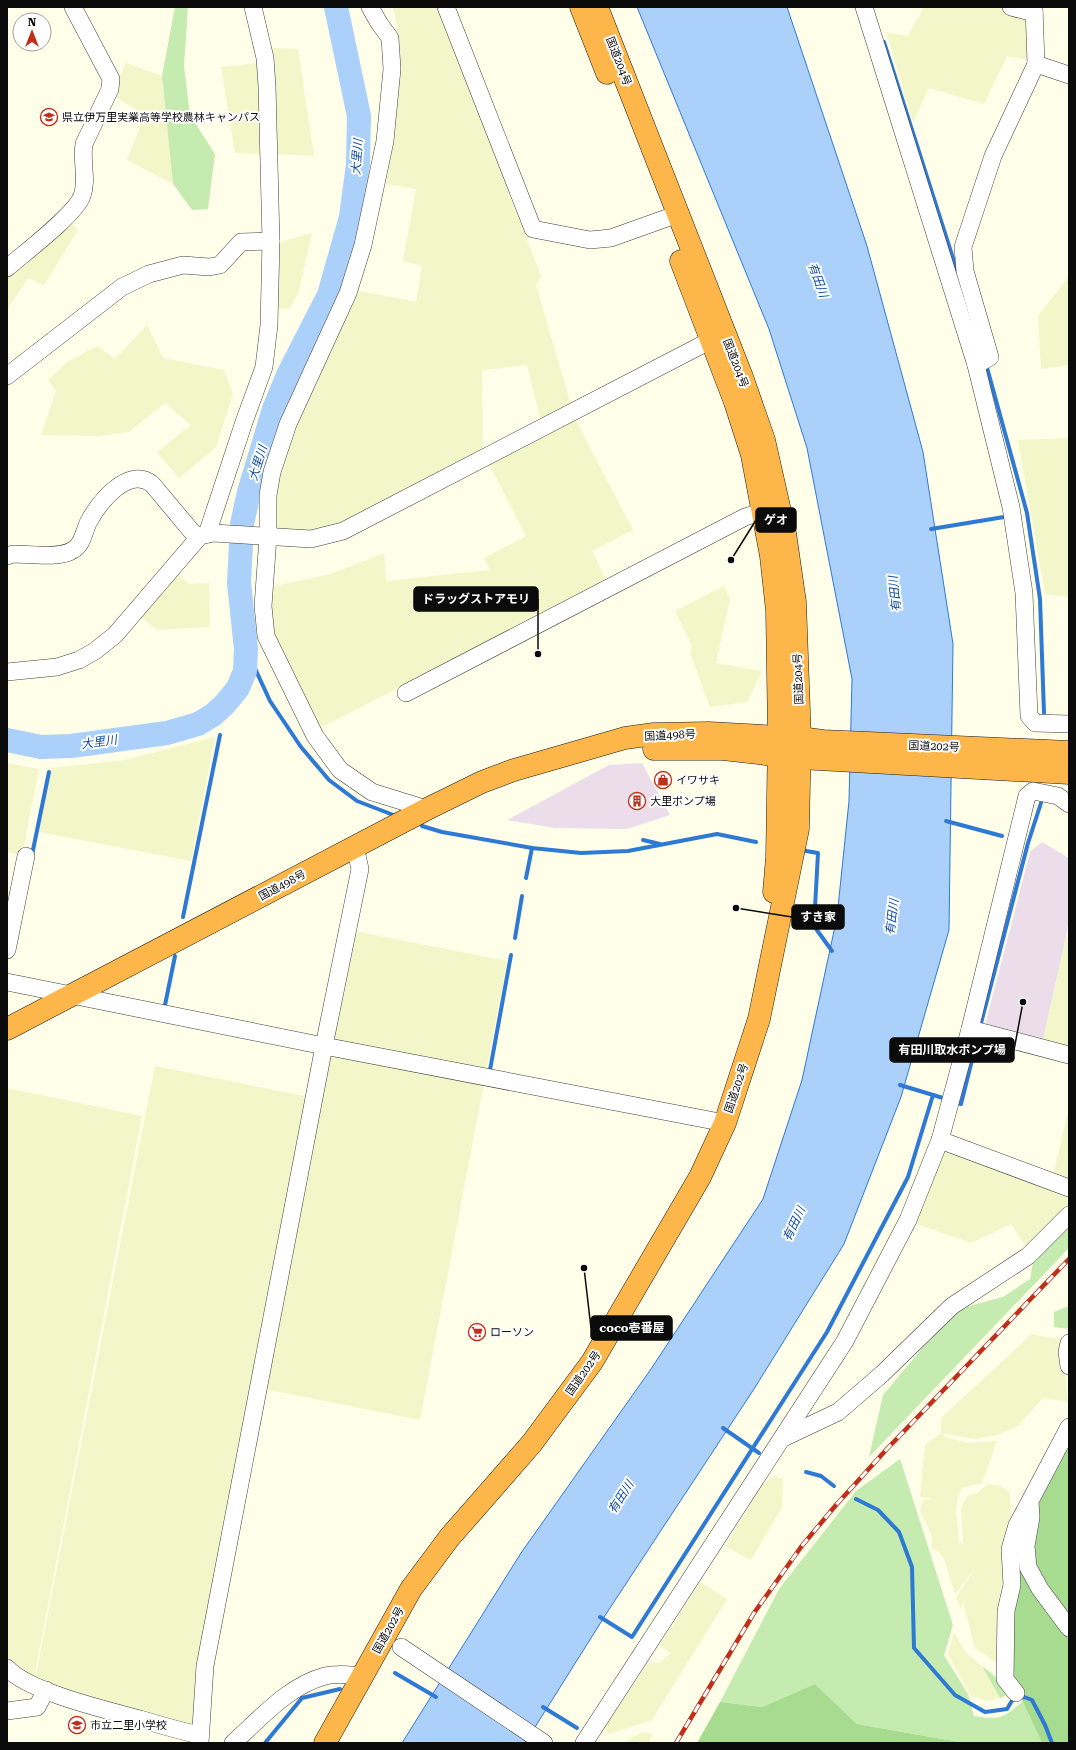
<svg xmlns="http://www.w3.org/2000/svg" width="1076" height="1750" viewBox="0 0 1076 1750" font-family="'Roboto Serif','Noto Sans JP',serif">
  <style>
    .industrial { fill: #ebdeea }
    .farmland { fill: #f3f6c8 }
    .green { fill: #c6ebb1 }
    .forest { fill: #a7dc90 }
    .water { fill: #abd0f9; stroke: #2e79d4 }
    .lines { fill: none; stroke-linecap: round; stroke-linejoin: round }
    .stream { stroke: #2e79d4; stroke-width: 4 }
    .river { stroke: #abd0f9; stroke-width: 24 }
    .minor-casing { stroke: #3e3e3e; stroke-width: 18 }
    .highway-casing { stroke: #1c1c1c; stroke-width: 23 }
    .minor { stroke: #fff; stroke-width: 17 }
    .highway { stroke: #fcb649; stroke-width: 22 }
    .rail-casing { stroke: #c12e1c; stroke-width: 4.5 }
    .rail { stroke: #fff; stroke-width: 3; stroke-dasharray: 9; stroke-linecap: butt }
    .labels { text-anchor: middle; stroke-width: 4; stroke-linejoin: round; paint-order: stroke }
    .street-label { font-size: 11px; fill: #0b0b0b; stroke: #fff }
    .poi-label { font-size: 11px; fill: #0b0b0b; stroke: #fff; text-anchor: start }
    .water-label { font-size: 12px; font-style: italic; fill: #0f4ca2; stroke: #fff }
    .leader { fill: none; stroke: #0b0b0b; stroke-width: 1.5 }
    .callout-dot { fill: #0b0b0b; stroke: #fff; stroke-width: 1.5 }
    .callout { fill: #0b0b0b; stroke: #0b0b0b; stroke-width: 1.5 }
    .callout-label { font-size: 12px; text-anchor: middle; font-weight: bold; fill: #fff }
  </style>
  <rect width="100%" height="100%" fill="#fffee9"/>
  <g class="industrial">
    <polygon points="642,763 670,815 627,829 555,828 507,820 609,765"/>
    <polygon points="1042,842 1069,858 1069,918 1066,937 1043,1040 985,1025 1030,852"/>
  </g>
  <g class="farmland">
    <polygon points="393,7 437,7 541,276 536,285 571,405 541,421 527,365 482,370 483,451 339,525 309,533 276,530 278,478 303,406 359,291 416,302 422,266 403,261 416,189 386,184 396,115 398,30"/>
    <polygon points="924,7 996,7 1031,15 1032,61 1007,56 984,104 929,88 913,122 886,32 908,36"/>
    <polygon points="272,48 298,49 314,156 277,154"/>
    <polygon points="126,63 162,76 173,184 127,160 145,115 114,96 117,83"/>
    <polygon points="260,63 261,154 235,153 221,67"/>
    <polygon points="70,222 78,230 44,285 28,278 7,310 7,275"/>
    <polygon points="312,233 299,291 289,309 275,308 277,243"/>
    <polygon points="1069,276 1069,365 1041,369 1038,316"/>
    <polygon points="147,325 163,358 224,370 233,394 216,447 179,478 157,452 191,425 165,403 129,432 99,436 41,435 56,391 48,380 67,362 97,346 115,359"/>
    <polygon points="574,417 633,530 592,551 607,582 320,728 271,634 270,587 331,574 384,553 386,581 490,570 484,558 526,536 488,462"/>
    <polygon points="1069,438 1069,597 1045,594 1018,440"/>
    <polygon points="175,573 190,584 209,583 210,627 157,630 139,615"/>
    <polygon points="724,586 730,599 716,663 762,671 747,702 710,707 690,653 692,646 675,611"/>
    <polygon points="215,737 191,861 39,832 51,768 125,760"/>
    <polygon points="7,763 39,769 22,855 7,852"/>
    <polygon points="354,931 507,961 486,1071 332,1040"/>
    <polygon points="1069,936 1069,1047 1043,1040 1066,937"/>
    <polygon points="329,1053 484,1083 420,1420 265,1389"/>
    <polygon points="155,1066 309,1097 193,1727 35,1680"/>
    <polygon points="7,1088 142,1116 34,1678 18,1670 7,1656"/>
    <polygon points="1069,1107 1069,1180 1053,1176"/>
    <polygon points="946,1148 1069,1193 1069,1209 1027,1248 1011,1224 971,1243 914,1223"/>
    <polygon points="1032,1334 1044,1337 1064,1339 1065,1373 1068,1402 1043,1398 1018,1426 997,1435 975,1439 942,1433 947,1438 969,1443 997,1441 982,1483 962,1488 958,1495 956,1509 959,1542 963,1544 961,1508 967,1496 977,1493 988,1484 1001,1486 1010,1493 1011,1515 1005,1536 1006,1588 1000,1665 975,1648 963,1602 961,1609 956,1598 975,1568 955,1594 944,1559 939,1552 932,1548 932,1536 920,1511 923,1500 932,1499 920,1497 925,1445 941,1433 941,1418"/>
    <polygon points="775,1476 783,1479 782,1507 751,1560 725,1546 763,1484"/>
    <polygon points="700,1582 727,1599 652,1720 609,1734 603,1729 648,1663 660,1663 671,1653 660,1645"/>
    <polygon points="954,1632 966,1653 982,1666 1000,1698 988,1701 971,1696 948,1655"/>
    <polygon points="642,1732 653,1734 648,1743 623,1743"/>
  </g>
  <g class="green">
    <polygon points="175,7 188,7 184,66 190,115 215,154 208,209 192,210 173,184 162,76"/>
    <polygon points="1069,1224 1069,1248 869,1457 883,1395 954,1310 1003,1297 1030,1279 1033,1262"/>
    <polygon points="1069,1306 1069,1329 1054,1327 1054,1312"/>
    <path d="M 900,1459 L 953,1625 L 944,1655 L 968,1694 L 974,1716 C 1000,1720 1004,1718 1023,1701 L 1042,1743 L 965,1743 L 857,1724 L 815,1684 L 762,1707 L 720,1702 L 779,1589 L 856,1491 Z"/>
    <polygon points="982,1666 1001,1681 1007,1695 1000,1698"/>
  </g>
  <g class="forest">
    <polygon points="1069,1440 1069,1743 1042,1743 1011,1676 1015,1552"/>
    <polygon points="815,1684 857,1724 965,1743 697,1743 720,1702 762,1707"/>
  </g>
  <polygon class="water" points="637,7 787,7 867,246 923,452 953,644 949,930 901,1097 844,1244 754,1389 608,1611 525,1743 402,1743 521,1553 651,1369 763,1199 802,1080 837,917 849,801 852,679 807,448 769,329"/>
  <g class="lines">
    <g class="stream">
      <polyline points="884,42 958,274"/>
      <polyline points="986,364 1027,513 1040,599 1044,713"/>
      <polyline points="931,529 1004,517"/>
      <polyline points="246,649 270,701 301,747 329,780 357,801 396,816"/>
      <polyline points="946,821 1002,836"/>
      <polyline points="422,826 442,832 532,848 581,853 628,851 717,834 756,842"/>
      <polyline points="643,840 660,844"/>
      <polyline points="806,851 818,853 814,926 832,951"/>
      <polyline points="32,855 49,772"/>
      <polyline points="526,878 532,848"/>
      <polyline points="183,917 220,735"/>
      <polyline points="515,938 522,896"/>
      <polyline points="165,1005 175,956"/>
      <polyline points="980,1027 1028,843 1041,803"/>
      <polyline points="490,1070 511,955"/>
      <polyline points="900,1085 943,1098"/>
      <polyline points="955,1102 961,1104 978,1036"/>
      <polyline points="723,1428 759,1453"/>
      <polyline points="806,1472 821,1476 834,1486"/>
      <polyline points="856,1499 878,1510 899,1532 912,1567 914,1648 955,1695 985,1712 1007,1709 1013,1699 1024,1697 1032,1700 1045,1725 1052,1743"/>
      <polyline points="600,1617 632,1637 827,1332 908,1177 933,1095"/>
      <polyline points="395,1673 436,1697"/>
      <polyline points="543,1707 577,1728"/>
      <polyline points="265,1743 302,1698 340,1689"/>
    </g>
    <polyline class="river" points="7,740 41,747 71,746 167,733 198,724 213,715 225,704 238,688 245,671 246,649 239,583 242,524 249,492 274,409 288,375 329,295 351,217 358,164 359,116 336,7"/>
    <g class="minor-casing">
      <g id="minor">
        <polyline points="370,7 379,23 390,38 392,69 385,141 363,245 348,293 288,424 272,472 268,495 268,537 263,606 266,636 315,736 340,770 372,792 427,809"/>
        <polyline points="446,7 533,229 590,240 611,238 678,214"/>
        <polyline points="864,7 976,365 1011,507 1024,593 1029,716 1035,723 1069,724"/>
        <polyline points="1011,7 1034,13"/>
        <polyline points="1034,7 1036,64 1069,75"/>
        <path d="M 7,268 C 24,253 75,215 82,196 C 88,180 81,161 84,144 L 110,89 L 111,79 L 73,7"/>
        <polyline points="976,365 990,357 965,271 963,247 993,156 1036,64"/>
        <polyline points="7,376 122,287 149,274 183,265 209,267 220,265 241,242 271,241"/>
        <polyline points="207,534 244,422 264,367 269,325 271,241 267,86 265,58 253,7"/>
        <path d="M 7,556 L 13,554 C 29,554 60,559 73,550 C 83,545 84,530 89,521 C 99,503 128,465 152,484 L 193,533 L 200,536"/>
        <polyline points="7,672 57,667 79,660 95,651 115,635 200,536 213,533 311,539 343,531 721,335"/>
        <polyline points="406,693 745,517 774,508"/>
        <polyline points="7,950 26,856"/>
        <polyline points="7,982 324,1046 725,1123"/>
        <polyline points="970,1029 1069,1055"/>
        <polyline points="940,1140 1069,1188"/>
        <polyline points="1069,1343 1067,1352 1069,1366"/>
        <polyline points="1069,1427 1030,1501 1031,1517 1026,1546 1028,1567 1040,1589 1069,1628"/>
        <polyline points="783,1438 838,1412 882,1374 952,1306 1028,1256 1069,1215"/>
        <polyline points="401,1647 544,1743"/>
        <path d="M 7,1668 C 29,1692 107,1710 140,1719 C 160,1725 180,1731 200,1735"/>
        <polyline points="1016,1693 1005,1679 1006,1611 1012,1585 1010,1549 1017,1525 1029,1503"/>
        <polyline points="7,1711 37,1707 46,1690"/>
        <polyline points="200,1743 205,1666 324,1046 360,869 355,847"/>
        <path d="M 233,1743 C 261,1718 288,1686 325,1676 C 338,1673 350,1675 363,1676"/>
        <polyline points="584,1743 845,1341 908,1220 940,1140 970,1029 1027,796 1033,791 1058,796 1069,804"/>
      </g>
    </g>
    <g class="highway-casing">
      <g id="highway">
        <polyline points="581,7 607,73"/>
        <polyline points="681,261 735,402 752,455 771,556 777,611 779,736 777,857 774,892"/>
        <polyline points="654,749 723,749 800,758 1069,773"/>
        <polyline points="7,1029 427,809 482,782 514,770 625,738 654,734 709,733 800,738 823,741 1069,752"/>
        <polyline points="325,1743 411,1589 449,1538 532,1443 592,1362 700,1177 725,1123 759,1019 798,829 800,738 795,602 785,533 764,440 742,377 597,7"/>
      </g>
    </g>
    <use href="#minor" class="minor"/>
    <use href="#highway" class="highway"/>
    <g class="rail-casing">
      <polyline id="rail" points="676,1743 754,1613 801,1547 836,1505 886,1450 1069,1259"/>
    </g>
    <use href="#rail" class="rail"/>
  </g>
  <defs>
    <g id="school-ring" transform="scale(0.9)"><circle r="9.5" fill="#fff" stroke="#c12e1c" stroke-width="1.5"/><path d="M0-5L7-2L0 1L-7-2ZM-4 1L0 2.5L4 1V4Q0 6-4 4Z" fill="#c12e1c"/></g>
    <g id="shop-ring" transform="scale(0.9)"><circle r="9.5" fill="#fff" stroke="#c12e1c" stroke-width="1.5"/><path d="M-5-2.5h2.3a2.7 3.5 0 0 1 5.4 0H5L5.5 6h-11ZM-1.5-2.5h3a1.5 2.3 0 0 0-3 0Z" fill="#c12e1c"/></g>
    <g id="building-ring" transform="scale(0.9)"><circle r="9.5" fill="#fff" stroke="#c12e1c" stroke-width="1.5"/><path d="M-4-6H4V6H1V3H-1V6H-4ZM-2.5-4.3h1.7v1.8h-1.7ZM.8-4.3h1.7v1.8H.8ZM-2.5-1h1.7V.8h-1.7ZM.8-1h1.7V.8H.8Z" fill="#c12e1c"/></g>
    <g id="supermarket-ring" transform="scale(0.9)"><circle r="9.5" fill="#fff" stroke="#c12e1c" stroke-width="1.5"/><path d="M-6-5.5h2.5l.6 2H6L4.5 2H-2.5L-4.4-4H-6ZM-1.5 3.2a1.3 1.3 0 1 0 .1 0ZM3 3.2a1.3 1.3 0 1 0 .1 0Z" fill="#c12e1c"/></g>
  </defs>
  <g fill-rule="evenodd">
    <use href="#school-ring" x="49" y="117"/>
    <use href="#shop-ring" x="663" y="780"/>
    <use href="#building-ring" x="637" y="801"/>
    <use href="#supermarket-ring" x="477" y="1332"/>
    <use href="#school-ring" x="77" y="1725"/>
  </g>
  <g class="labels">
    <g class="street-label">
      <text transform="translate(619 61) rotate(69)" y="4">国道204号</text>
      <text transform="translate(736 363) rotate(69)" y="4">国道204号</text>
      <text transform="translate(798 679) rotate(-92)" y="4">国道204号</text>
      <text transform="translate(670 735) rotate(-3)" y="4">国道498号</text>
      <text transform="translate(934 746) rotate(2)" y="4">国道202号</text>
      <text transform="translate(282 885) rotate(-28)" y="4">国道498号</text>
      <text transform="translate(736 1088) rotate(-71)" y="4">国道202号</text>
      <text transform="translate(583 1373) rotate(-55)" y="4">国道202号</text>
      <text transform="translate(388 1630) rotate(-61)" y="4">国道202号</text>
    </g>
    <g class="poi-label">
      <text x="62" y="121">県立伊万里実業高等学校農林キャンパス</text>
      <text x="676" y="784">イワサキ</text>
      <text x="650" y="805">大里ポンプ場</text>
      <text x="490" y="1336">ローソン</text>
      <text x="90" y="1729">市立二里小学校</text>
    </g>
    <g class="water-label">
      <text transform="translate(357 157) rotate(-86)" y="4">大里川</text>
      <text transform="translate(818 280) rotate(70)" y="4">有田川</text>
      <text transform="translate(258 463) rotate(-73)" y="4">大里川</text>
      <text transform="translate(895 594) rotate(-96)" y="4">有田川</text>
      <text transform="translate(99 742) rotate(-8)" y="4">大里川</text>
      <text transform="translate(892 917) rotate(-83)" y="4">有田川</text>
      <text transform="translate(794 1224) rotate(-64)" y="4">有田川</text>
      <text transform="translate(621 1497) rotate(-57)" y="4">有田川</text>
    </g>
  </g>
  <path class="leader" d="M731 560L756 520M538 654L538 599M736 908L792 917M1023 1002L1014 1050M584 1268L591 1328"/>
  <g class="callout-dot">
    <circle cx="731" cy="560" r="4"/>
    <circle cx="538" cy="654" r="4"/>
    <circle cx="736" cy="908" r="4"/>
    <circle cx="1023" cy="1002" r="4"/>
    <circle cx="584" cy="1268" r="4"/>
  </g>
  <g class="callout">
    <rect x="756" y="508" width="40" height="24" rx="4"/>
    <rect x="414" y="587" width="124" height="24" rx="4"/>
    <rect x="792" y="905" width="52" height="24" rx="4"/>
    <rect x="890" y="1038" width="124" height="24" rx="4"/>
    <rect x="591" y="1316" width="81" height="24" rx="4"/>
  </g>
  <g class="callout-label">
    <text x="776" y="524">ゲオ</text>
    <text x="476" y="603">ドラッグストアモリ</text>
    <text x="818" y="921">すき家</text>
    <text x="952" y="1054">有田川取水ポンプ場</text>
    <text x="632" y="1332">coco壱番屋</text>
  </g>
  <rect width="1076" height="1750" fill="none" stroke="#0b0b0b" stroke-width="16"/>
  <g transform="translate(32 32)"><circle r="19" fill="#ffffff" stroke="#9d9d9d"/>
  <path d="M0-3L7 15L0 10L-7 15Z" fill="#c12e1c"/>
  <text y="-6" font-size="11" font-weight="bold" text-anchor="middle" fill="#0b0b0b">N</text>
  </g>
</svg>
